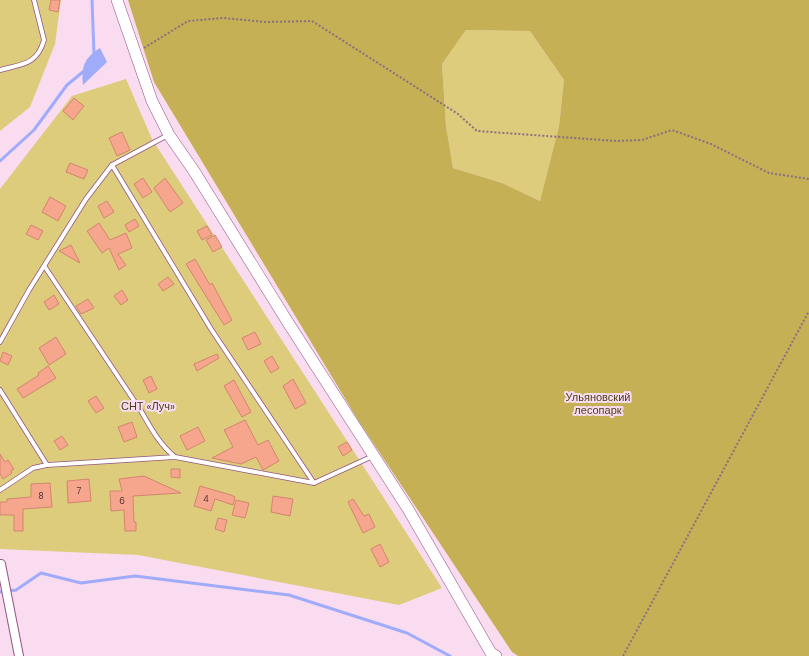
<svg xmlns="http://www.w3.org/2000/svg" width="809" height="656" viewBox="0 0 809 656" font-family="'DM Sans',sans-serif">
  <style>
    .green { fill: #decc7d }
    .forest { fill: #c5b055; fill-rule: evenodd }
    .water { fill: #a0abfa }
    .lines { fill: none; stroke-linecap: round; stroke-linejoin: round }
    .stream { stroke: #a0abfa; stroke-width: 3 }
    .building { fill: #f7a68e; stroke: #d3856e }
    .service-casing { stroke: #935583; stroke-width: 5.5 }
    .minor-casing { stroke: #935583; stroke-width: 10 }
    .tertiary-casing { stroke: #935583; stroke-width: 12 }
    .path { stroke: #896f82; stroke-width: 2; stroke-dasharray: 2 2; stroke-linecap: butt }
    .service { stroke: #fff; stroke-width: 4 }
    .minor { stroke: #fff; stroke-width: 8 }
    .tertiary { stroke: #fff; stroke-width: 11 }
    .labels { text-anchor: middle; stroke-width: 4; stroke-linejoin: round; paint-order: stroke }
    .number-label { font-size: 9px; fill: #542e36 }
    .park-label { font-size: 11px; fill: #483f18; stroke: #f9dcf0 }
  </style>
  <rect width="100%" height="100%" fill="#f9dcf0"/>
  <g class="green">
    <polygon points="0,0 61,0 55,44 30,107 0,131"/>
    <polygon points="466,30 530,31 564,80 559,126 540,201 502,183 453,168 446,126 442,64"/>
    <polygon points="126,79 152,139 442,588 399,605 138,555 0,549 0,189 72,96"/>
  </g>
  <path class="forest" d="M 128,0 L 809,0 L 809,656 L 518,656 L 512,652 L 358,420 L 154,82 ZM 466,30 L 530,31 L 564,80 L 559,126 L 540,201 L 502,183 L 453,168 L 446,126 L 442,64 Z"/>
  <path class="water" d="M 100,48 L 107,62 L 83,85 C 81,67 84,58 100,48 Z"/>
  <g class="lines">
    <g class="stream">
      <polyline points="92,0 94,54"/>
      <polyline points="0,161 34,130 67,85 84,71"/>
      <polyline points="0,592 16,590 41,573 81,583 135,576 289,595 407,633 450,656"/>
    </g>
  </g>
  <g class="building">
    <polygon points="51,0 60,0 58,12 49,10"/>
    <polygon points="74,98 84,106 73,120 63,111"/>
    <polygon points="122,132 130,150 117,156 109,138"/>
    <polygon points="70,163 88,170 84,179 66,172"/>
    <polygon points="143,178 152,192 143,198 134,184"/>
    <polygon points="165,178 183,203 170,212 154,188"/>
    <polygon points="50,197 66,206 58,221 42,212"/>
    <polygon points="107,201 114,212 104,218 98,206"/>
    <polygon points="135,219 139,226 129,232 125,225"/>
    <polygon points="99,223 110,240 126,233 132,248 118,254 126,265 119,270 109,248 102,253 87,231"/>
    <polygon points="31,225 43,231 38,240 26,234"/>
    <polygon points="207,226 212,235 202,240 197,231"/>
    <polygon points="215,235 222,247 213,252 206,240"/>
    <polygon points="71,245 80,263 59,251"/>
    <polygon points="195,259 210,285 212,283 232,320 224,325 186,264"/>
    <polygon points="168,277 174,284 163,291 158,284"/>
    <polygon points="122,290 128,300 121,305 114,296"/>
    <polygon points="54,295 59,304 49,310 44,302"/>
    <polygon points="88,299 94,308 81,314 76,306"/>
    <polygon points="255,332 261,344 248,350 242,338"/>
    <polygon points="56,337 66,354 49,365 39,348"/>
    <polygon points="3,352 12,356 8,365 0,361"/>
    <polygon points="217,354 219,358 197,371 194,364"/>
    <polygon points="272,356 279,368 271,373 264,361"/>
    <polygon points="48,366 56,378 23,398 17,389 39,375 38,373"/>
    <polygon points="151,376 157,389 149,393 143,380"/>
    <polygon points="293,379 306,403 295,409 283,386"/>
    <polygon points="234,380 251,412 242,417 224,386"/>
    <polygon points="96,396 104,408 96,413 88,401"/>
    <polygon points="245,420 258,445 268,440 279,461 263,470 256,457 241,464 212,458 233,447 224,430"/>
    <polygon points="132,422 137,437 124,442 118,427"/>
    <polygon points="198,427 205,441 187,450 180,436"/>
    <polygon points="62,436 68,445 60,450 54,441"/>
    <polygon points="347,442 352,450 343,456 338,447"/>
    <polygon points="0,454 5,462 8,460 14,469 11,471 12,473 3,479 0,474"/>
    <polygon points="171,469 180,469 180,478 171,477"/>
    <polygon points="144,476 181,493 133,496 134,522 136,522 136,531 125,531 124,510 111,511 110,491 122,491 119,479"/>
    <polygon points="89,479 91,501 68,503 67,481"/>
    <polygon points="50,483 52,507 23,509 23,531 14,531 14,515 0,515 0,502 7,502 7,499 31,497 31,484"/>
    <polygon points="200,486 231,495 235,497 233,505 215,499 211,511 194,506"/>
    <polygon points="273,496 293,499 290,516 271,512"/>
    <polygon points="353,499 364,516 369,514 375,527 363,533 348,502"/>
    <polygon points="236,500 249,503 245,518 232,515"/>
    <polygon points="218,518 227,520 224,532 215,529"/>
    <polygon points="380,544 389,562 380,567 371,549"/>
  </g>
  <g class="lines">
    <g class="service-casing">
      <g id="service">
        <path d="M 0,70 C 22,64 37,65 44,40 L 34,0"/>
        <polyline points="112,165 211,329 314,483"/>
        <path d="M 45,267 L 141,411 C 151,428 159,444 175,457"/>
        <polyline points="0,342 29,290 86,199 112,165 168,135"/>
        <polyline points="0,390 47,465 175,457 314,483 373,456"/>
        <polyline points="0,490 33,468 47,465"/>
      </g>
    </g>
    <g class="minor-casing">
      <polyline id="minor" points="1,564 19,656"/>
    </g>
    <g class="tertiary-casing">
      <polyline id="tertiary" points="117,0 152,101 169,135 194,171 287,321 408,509 491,653 496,656"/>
    </g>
    <g class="path">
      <polyline points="144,48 188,21 223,18 266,22 312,21 458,114 477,131 616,141 642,140 672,130 711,144 769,173 809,179"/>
      <polyline points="623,656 809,311"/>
    </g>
    <use href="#service" class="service"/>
    <use href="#minor" class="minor"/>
    <use href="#tertiary" class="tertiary"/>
  </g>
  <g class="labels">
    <g class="number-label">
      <text x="79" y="494">7</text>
      <text x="41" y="499">8</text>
      <text x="206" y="502">4</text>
      <text x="122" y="504">6</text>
    </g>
    <g class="park-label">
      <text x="598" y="401">Ульяновский<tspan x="598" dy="13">лесопарк</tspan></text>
      <text x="148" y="410">СНТ «Луч»</text>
    </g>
  </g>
</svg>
